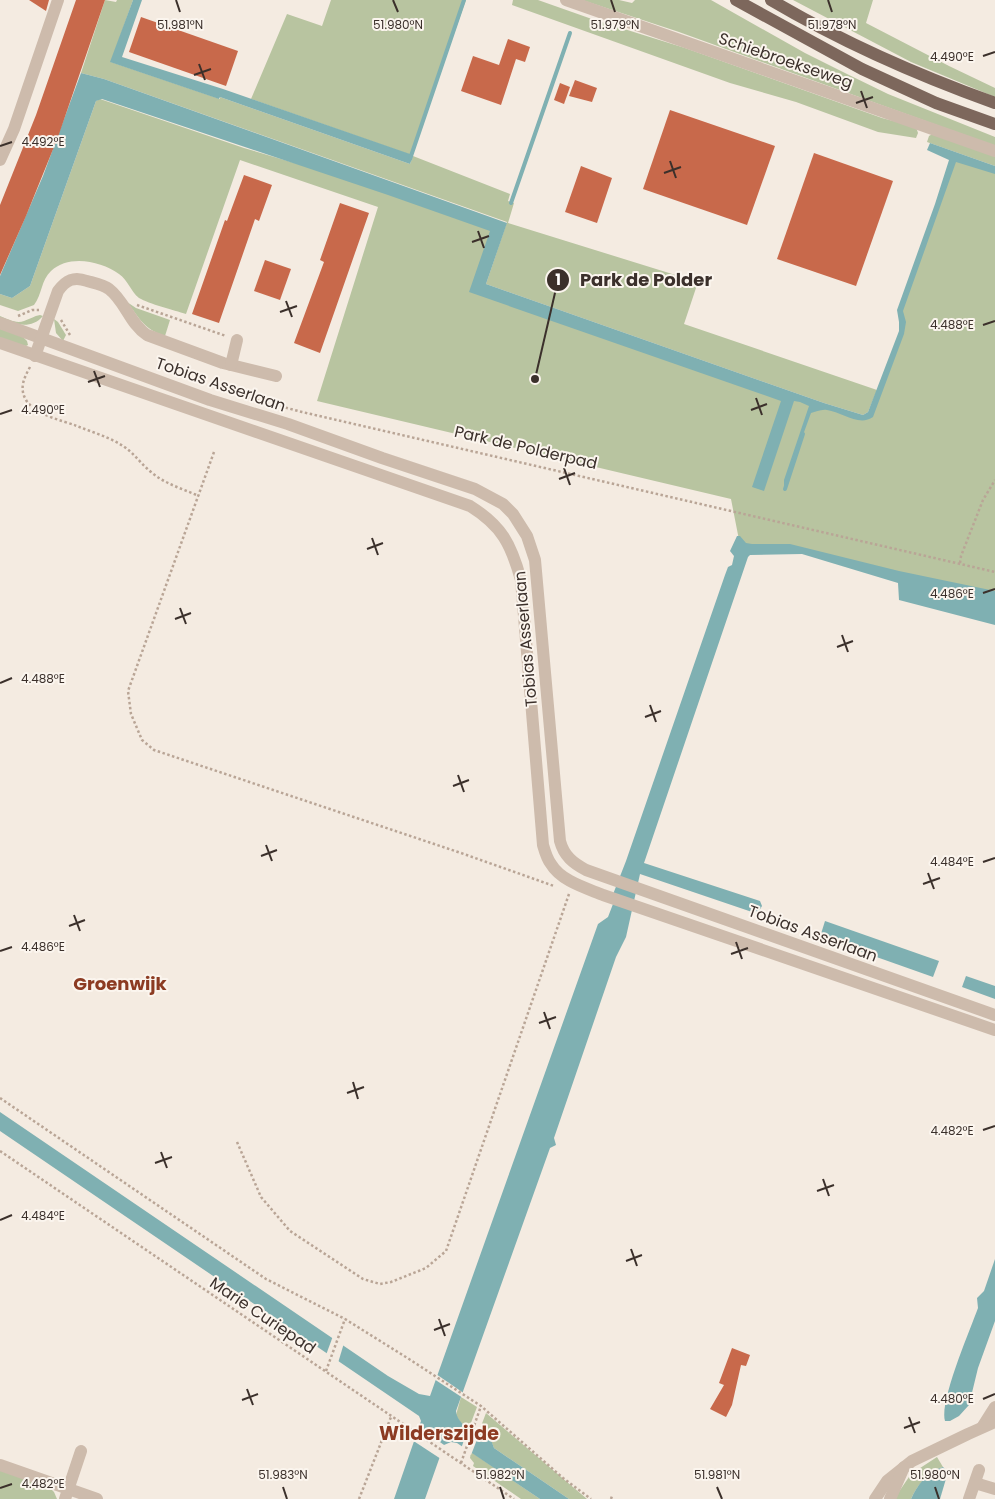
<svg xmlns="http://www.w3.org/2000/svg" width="995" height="1499" viewBox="0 0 995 1499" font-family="Poppins,sans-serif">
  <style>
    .green { fill: #b8c4a0 }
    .water { fill: #7fb0b2 }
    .pier { fill: #f4ebe1 }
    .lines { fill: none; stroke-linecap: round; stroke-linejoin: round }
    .stream { stroke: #7fb0b2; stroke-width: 4 }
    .building { fill: #c8694b }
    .path { stroke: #b9a596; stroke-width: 2.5; stroke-dasharray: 2.5 2.5; stroke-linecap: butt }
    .minor { stroke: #cdbbac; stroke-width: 12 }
    .major { stroke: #7d675c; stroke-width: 12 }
    .ticks { fill: none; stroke: #3b302b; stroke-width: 2 }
    .labels { text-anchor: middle; stroke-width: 4; stroke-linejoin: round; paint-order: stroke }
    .street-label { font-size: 16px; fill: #3b302b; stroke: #fbf5ee }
    .neighbourhood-label { font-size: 18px; font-weight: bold; fill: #8c3b22; stroke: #fbf5ee }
    .quarter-label { font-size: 19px; font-weight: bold; fill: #8c3b22; stroke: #fbf5ee }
    .ticks-label { font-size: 12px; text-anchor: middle; fill: #3b302b; stroke: #fbf5ee; stroke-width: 4; stroke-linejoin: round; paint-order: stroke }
    .leader { fill: none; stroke: #3b302b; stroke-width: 2 }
    .callout-dot { fill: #3b302b; stroke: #fbf5ee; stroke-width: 2 }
    .mark-label { font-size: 15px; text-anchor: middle; font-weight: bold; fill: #fff }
    .callout-label { font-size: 18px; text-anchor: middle; font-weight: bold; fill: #3b302b; stroke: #fbf5ee; stroke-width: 4; stroke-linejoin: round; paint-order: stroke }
  </style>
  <rect width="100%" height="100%" fill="#f4ebe1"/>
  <g class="green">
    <polygon points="105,0 116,2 117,0 133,0 111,62 220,99 220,97 410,164 413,156 510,194 508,201 514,203 508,223 698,282 684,324 877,390 868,412 863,415 824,403 486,284 507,222 104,79 81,73"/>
    <polygon points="331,0 466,0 411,155 251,99 287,14 322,26"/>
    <polygon points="513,0 538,0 589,18 685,48 882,118 916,127 918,133 916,138 878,132 796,102 730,83 512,5"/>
    <polygon points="582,0 619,0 632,3 635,0 711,0 805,53 847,74 888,94 995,137 995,146 679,32"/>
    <polygon points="793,0 873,0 866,23 949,66 995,88 995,97 911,62"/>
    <path d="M 100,99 L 244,148 L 497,223 L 478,289 L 863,418 L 870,414 L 904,325 L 900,312 L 953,155 L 995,171 L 995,610 L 905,577 L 788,547 L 740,545 L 731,499 L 317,401 L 378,207 L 240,160 L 186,314 C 174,310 149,304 139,298 C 131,292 128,280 119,274 C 101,261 69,254 51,271 C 41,280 42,295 34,305 L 18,311 L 0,305 L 0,294 L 12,298 L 30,286 L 96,101 Z"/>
    <polygon points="934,133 995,155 995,166 927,142 929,136"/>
    <path d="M 127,302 L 136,308 L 170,320 L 165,336 C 144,329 140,319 127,302 Z"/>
    <path d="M 40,315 L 43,316 C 31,330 16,324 0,320 L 0,316 C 8,319 16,324 24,321 C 30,319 34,316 40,315 Z"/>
    <polygon points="54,319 58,322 66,335 63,341 56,333"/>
    <polygon points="0,327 23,337 27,341 28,345 26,346 0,340"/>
    <polygon points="461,1397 477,1407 469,1428 460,1422 456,1415"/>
    <polygon points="486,1413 587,1499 569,1499 494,1448 490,1438 485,1439 478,1434"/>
    <polygon points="471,1452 540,1499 521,1499 473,1466 474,1463 470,1458"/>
    <path d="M 937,1457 L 943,1467 C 928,1471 917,1486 911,1499 L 894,1499 L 911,1474 Z"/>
    <polygon points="0,1469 49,1487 54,1492 57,1499 0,1499"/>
  </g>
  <g class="water">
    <polygon points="133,0 142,0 122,57 223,89 410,154 413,156 410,164 220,97 219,99 110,62"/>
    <path d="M 81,73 L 104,79 L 507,223 L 486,284 L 824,403 L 863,415 L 868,412 L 899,331 L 899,322 L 897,310 L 935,204 L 949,160 L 927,150 L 930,143 L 995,166 L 995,174 L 956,162 L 903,311 L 906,322 L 904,334 L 873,417 C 859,427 842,412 827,410 C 821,409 816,412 811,413 L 784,487 L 784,480 L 809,406 L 800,402 L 794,401 L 764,491 L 752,487 L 781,401 L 469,292 L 490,231 L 388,195 L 102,99 L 96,101 L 30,286 L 12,298 L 0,294 L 0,276 L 43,176 Z"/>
    <path d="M 737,536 L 740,536 L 746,543 L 752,544 L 790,544 L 899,571 L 995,591 L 995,625 L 899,600 L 898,583 L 802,554 L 750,555 L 748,557 L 644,863 L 760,901 L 762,906 L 759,911 L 752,912 L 640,874 L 626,937 L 616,957 L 554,1138 L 556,1145 L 550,1148 L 456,1411 C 457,1424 474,1433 485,1439 L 490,1437 L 494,1448 L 569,1499 L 540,1499 L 457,1443 L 451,1442 L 444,1445 L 425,1499 L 394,1499 L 421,1421 L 419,1416 L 0,1131 L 0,1112 L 388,1376 L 419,1394 L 430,1396 L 598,924 L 608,917 L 613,904 L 610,902 L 626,861 L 725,575 L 728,567 L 732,565 L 734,556 L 730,551 Z"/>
    <polygon points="825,921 939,961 933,977 820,937"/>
    <polygon points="966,976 995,986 995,999 962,987"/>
    <path d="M 995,1259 L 995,1321 L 978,1368 L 969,1405 L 959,1416 L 950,1421 L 945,1421 C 939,1402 970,1330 978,1308 L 977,1298 L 984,1291 Z"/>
    <path d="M 943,1467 L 948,1472 L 940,1499 L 911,1499 C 917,1485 928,1471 943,1467 Z"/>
  </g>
  <g class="pier">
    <polygon points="333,1336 344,1343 338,1363 326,1355"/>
    <polygon points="436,1374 465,1394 463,1398 434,1379"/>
    <polygon points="469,1425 480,1432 471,1455 461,1449"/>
    <polygon points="417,1426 447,1447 441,1459 412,1440"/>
  </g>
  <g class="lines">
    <g class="stream">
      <polyline points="410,159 464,0"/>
      <polyline points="511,203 570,33"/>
      <polyline points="785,489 803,434"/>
    </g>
  </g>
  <g class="building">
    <polygon points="29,0 49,0 46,11"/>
    <polygon points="76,0 105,0 58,137 26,216 0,275 0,205 36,115"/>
    <polygon points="141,17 238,51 226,86 129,52"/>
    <polygon points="508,39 530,47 525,62 516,59 501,105 461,91 473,56 499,65"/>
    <polygon points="575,80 597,88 592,102 569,96"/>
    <polygon points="560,83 570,87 564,104 554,100"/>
    <polygon points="670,110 775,146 747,225 643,189"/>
    <polygon points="814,153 893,181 856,286 777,259"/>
    <polygon points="581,166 612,178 597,223 565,212"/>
    <polygon points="244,175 272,185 259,221 255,219 219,323 192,314 225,220 227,221"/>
    <polygon points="340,203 369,213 320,353 294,343 324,262 320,260"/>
    <polygon points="265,260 291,269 280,300 254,291"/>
    <polygon points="732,1348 750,1355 746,1366 741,1365 732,1405 726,1417 710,1409 724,1385 719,1383"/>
  </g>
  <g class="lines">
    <g class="path">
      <polyline points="137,305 226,336"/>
      <polyline points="18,316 32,310 39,310"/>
      <polyline points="61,320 70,335"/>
      <path d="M 30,367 C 24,378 19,388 26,400 C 35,415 61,420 77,426 C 92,432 109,437 123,446 C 134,453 141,464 151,472 C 165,484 183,489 199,496"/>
      <polyline points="242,396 302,412 995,572"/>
      <polyline points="214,452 128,691 131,714 142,740 154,750 461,853 554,886"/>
      <polyline points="960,563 961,556 983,500 995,480"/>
      <polyline points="0,1098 266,1279 345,1319 409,1359 481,1406 563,1478 591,1499"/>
      <polyline points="237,1142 261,1197 290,1231 363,1279 380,1284 391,1282 426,1268 446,1251 569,894"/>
      <polyline points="0,1151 514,1499"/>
      <polyline points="326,1371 345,1319"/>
      <polyline points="461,1463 481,1406"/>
      <polyline points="359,1499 391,1417"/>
      <polyline points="611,1499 612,1496"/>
    </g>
    <g class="minor">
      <polyline points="566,0 995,151"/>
      <polyline points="0,160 14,129 58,0"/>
      <path d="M 0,323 L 210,400 L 288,424 L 382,458 L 475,489 L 503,504 L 513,514 L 527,536 L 535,560 L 560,841 C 564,856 573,863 586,870 L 995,1015"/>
      <path d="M 0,343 L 470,506 C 502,526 511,544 521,580 L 543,845 C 545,852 547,859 551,864 C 561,881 586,888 603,895 L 995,1030"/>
      <path d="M 35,356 L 58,291 C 66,280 74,276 87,281 C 94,283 104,285 109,289 C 125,301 130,324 147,335 L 223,363 L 276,376"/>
      <polyline points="231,365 237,340"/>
      <polyline points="983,1426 995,1407"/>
      <polyline points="0,1465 97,1499"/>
      <polyline points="975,1483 995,1489"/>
      <polyline points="65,1499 81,1451"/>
      <polyline points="875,1499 887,1481 912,1461 968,1434 995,1422"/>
      <polyline points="890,1499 904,1467"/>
      <polyline points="969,1499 979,1470"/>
    </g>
    <g class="major">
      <polyline points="736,0 862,69 936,103 995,124"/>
      <path d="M 771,0 C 842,42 917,75 995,103"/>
    </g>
  </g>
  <path class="ticks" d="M 176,0 L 180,12M 393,0 L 398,12M 611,0 L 615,12M 828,0 L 832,12M 983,56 L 995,52M 199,64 L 205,80M 194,75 L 211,69M 861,91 L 867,108M 856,103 L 873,97M 0,146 L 12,142M 670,161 L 676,178M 664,173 L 681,167M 478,231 L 484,248M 472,242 L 489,236M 286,301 L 292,317M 280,312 L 297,306M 983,325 L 995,321M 94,371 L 100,387M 88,382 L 105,376M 756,398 L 762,415M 751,410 L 767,404M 0,414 L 12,410M 564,468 L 570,485M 559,479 L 575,473M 372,538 L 378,555M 367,549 L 383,543M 983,593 L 995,589M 180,608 L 186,624M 175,619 L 191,613M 842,635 L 848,652M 837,647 L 853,641M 0,683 L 12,678M 650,705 L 656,722M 645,717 L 661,711M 458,775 L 464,792M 453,786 L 469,780M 266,845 L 272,861M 261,856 L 277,850M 983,862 L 995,858M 928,873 L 934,889M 923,884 L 940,878M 74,915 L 80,931M 69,926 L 85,920M 736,942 L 742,959M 0,951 L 12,947M 731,954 L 748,948M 544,1012 L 550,1029M 539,1023 L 556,1017M 353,1082 L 358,1099M 347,1093 L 364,1087M 983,1130 L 995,1126M 161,1152 L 167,1168M 155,1163 L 172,1157M 823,1179 L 829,1196M 817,1191 L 834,1185M 0,1220 L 12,1215M 631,1249 L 637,1266M 626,1261 L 642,1255M 439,1319 L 445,1336M 434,1330 L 450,1324M 247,1389 L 253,1405M 983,1399 L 995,1394M 242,1400 L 258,1394M 909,1417 L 915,1433M 904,1428 L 920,1422M 283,1487 L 287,1499M 500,1487 L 504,1499M 717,1487 L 722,1499M 935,1487 L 939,1499M 0,1488 L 12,1484"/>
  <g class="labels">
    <g class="street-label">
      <text transform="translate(786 60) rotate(19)" y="6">Schiebroekseweg</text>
      <text transform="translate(221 384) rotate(19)" y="6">Tobias Asserlaan</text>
      <text transform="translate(526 447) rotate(13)" y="6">Park de Polderpad</text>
      <text transform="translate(525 639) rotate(-95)" y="6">Tobias Asserlaan</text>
      <text transform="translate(813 933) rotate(20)" y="6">Tobias Asserlaan</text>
      <text transform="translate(263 1315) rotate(34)" y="6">Marie Curiepad</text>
    </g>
    <g class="neighbourhood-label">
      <text x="120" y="990">Groenwijk</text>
    </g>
    <g class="quarter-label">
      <text x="439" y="1440">Wilderszijde</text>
    </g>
  </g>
  <g class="ticks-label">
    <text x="180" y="29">51.981°N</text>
    <text x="398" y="29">51.980°N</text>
    <text x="615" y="29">51.979°N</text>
    <text x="832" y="29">51.978°N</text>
    <text x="952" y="61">4.490°E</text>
    <text x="43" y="146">4.492°E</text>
    <text x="952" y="329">4.488°E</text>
    <text x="43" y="414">4.490°E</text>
    <text x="952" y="598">4.486°E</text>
    <text x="43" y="683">4.488°E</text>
    <text x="952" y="866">4.484°E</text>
    <text x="43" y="951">4.486°E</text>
    <text x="952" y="1135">4.482°E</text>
    <text x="43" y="1220">4.484°E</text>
    <text x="952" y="1403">4.480°E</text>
    <text x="283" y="1479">51.983°N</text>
    <text x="500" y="1479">51.982°N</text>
    <text x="717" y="1479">51.981°N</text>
    <text x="935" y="1479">51.980°N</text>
    <text x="43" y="1488">4.482°E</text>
  </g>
  <path class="leader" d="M535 379L558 280"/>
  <g class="callout-dot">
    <circle cx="535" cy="379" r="5"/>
    <circle cx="558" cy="280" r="12"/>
  </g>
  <g class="mark-label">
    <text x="558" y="285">1</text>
  </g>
  <g class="callout-label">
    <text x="646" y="286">Park de Polder</text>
  </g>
</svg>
